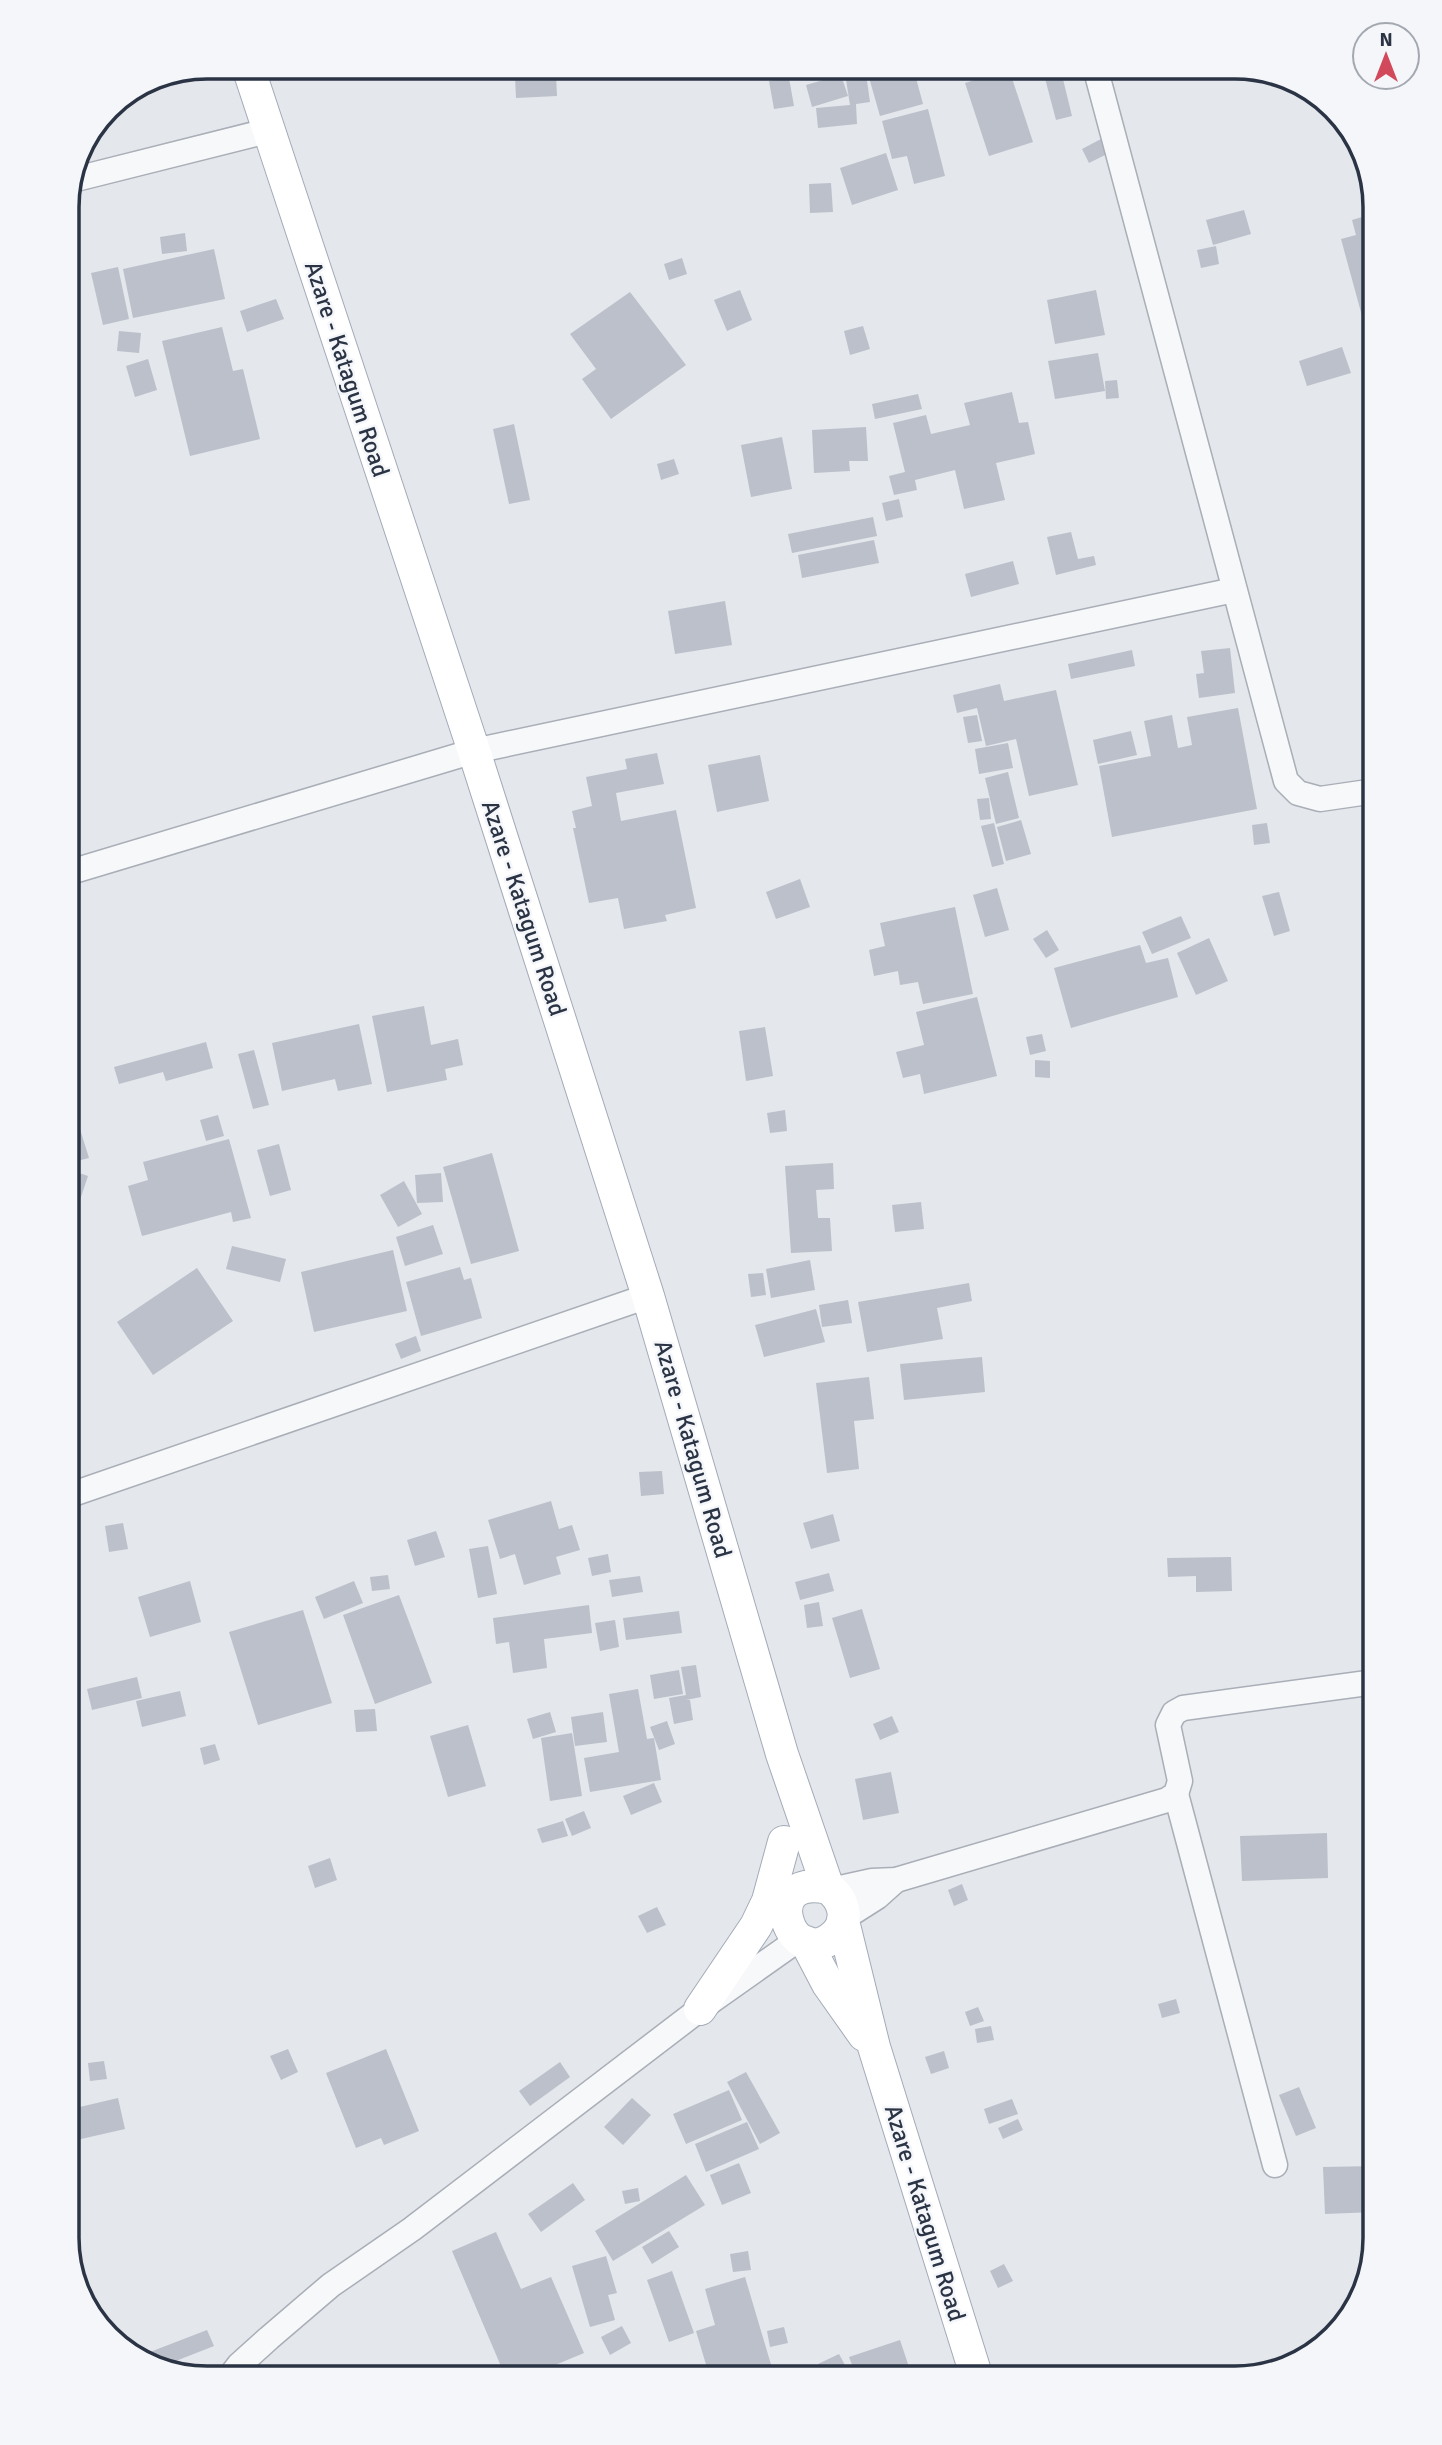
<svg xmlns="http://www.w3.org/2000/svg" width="1442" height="2445" viewBox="0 0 1442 2445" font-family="Signika,sans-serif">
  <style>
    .building { fill: #bbc0ca }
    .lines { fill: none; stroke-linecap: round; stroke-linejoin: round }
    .minor-casing { stroke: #a9aeb7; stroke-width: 27 }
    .major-casing { stroke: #a3abb8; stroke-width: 34 }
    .minor { stroke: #f7f8fa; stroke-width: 24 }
    .major { stroke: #fff; stroke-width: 32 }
    .labels { text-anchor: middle; stroke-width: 5; stroke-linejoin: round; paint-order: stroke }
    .street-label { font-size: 24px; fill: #2b3445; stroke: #f4f6f9 }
    .rim { fill: none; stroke: #2b3445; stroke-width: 3.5 }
  </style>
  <rect width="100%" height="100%" fill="#e4e7ec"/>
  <g class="building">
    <polygon points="512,67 549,67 549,73 512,74"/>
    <polygon points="844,67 865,67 870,102 856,104 857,124 818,128 816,108 850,105"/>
    <polygon points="866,67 913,67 923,104 880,116"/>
    <polygon points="1042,67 1060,67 1072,116 1056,120"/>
    <polygon points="1009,69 1033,142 989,156 965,83"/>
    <polygon points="556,75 557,96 516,98 515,76"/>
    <polygon points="841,75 848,96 812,107 806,85"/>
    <polygon points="789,78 794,106 774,109 769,81"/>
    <polygon points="928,109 945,176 914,184 907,156 892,159 882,121"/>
    <polygon points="1101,139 1109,153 1089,163 1082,149"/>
    <polygon points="886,153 898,190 852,205 840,168"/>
    <polygon points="831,183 833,212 810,213 809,184"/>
    <polygon points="1244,210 1251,234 1213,245 1206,220"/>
    <polygon points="1372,214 1375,228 1375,324 1365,327 1341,239 1356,235 1352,220"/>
    <polygon points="185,233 187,251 162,254 160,237"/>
    <polygon points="1216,246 1219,264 1201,268 1197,250"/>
    <polygon points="214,249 225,299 133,318 123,269"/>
    <polygon points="682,258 687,274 669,280 664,264"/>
    <polygon points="118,267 129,319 103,325 91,273"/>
    <polygon points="740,290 752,320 727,331 714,300"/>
    <polygon points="1096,290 1105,335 1055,344 1047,300"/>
    <polygon points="630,292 686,365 611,419 582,379 596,369 570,334"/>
    <polygon points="276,299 284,319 247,332 240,311"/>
    <polygon points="863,326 870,349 850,355 844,331"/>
    <polygon points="222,327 233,371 243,369 260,439 190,456 162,341"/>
    <polygon points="119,331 141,333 139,353 117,351"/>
    <polygon points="1342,347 1351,373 1307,386 1299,361"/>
    <polygon points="1098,353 1105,391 1055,399 1048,361"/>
    <polygon points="148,359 157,390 135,397 126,366"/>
    <polygon points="1117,380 1119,398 1106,399 1105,381"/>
    <polygon points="1012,392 1019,423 1028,422 1035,454 996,463 1005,500 964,509 955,470 915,480 917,490 894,495 889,476 905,472 893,423 926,415 931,434 970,425 964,403"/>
    <polygon points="918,394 922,409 875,419 872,404"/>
    <polygon points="514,424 530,500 509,504 493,429"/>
    <polygon points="866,427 868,461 849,461 850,471 814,473 812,430"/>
    <polygon points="782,437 792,489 751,497 741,445"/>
    <polygon points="674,459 679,474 661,480 657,464"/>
    <polygon points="899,499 903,517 886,521 882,503"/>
    <polygon points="873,517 877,536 792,553 788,534"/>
    <polygon points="1071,532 1078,559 1094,556 1096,565 1056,575 1047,537"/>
    <polygon points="874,540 879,563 802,578 798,555"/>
    <polygon points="1013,561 1019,584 971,597 965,574"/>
    <polygon points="725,601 732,645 675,654 668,611"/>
    <polygon points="1230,648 1235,693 1199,698 1196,674 1204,673 1201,651"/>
    <polygon points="1132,650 1135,666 1071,679 1068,664"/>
    <polygon points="1000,684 1004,701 1056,690 1078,785 1029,796 1016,739 986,746 977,708 957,713 953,695"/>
    <polygon points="1238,708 1257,809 1112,837 1099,766 1151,756 1144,721 1172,715 1178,748 1192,745 1187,717"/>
    <polygon points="977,715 982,741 968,743 963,717"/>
    <polygon points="1131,731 1137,755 1098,764 1093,740"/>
    <polygon points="1008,743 1013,768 979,774 975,749"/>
    <polygon points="657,753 664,784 616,793 621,821 676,810 696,908 665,915 667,921 624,929 618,898 589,903 573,828 576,828 572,811 592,806 586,777 627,769 625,759"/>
    <polygon points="760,755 769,801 717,812 708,765"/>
    <polygon points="1008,772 1019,818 996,824 985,778"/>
    <polygon points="989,798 991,819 980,820 977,799"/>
    <polygon points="1021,820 1031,854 1006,861 997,827"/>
    <polygon points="994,823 1004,864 992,867 981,826"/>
    <polygon points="1267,823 1270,843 1254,845 1252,825"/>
    <polygon points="800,879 810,907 776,919 766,892"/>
    <polygon points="997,888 1009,930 985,937 973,895"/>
    <polygon points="1279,892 1290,931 1274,936 1262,896"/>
    <polygon points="955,907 973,994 923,1004 918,982 900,985 898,971 874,976 869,950 885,946 880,923"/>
    <polygon points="1181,916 1191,938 1152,954 1142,932"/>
    <polygon points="1047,930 1059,950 1046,958 1033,939"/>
    <polygon points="1209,938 1228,981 1196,995 1177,953"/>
    <polygon points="1140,945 1146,963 1168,958 1178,997 1071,1028 1054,968"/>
    <polygon points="977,997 997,1076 924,1094 920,1074 903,1078 896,1052 924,1045 916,1012"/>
    <polygon points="424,1006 431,1045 458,1039 463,1065 445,1069 447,1080 387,1092 372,1016"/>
    <polygon points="359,1024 372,1084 338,1091 335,1079 282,1091 272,1043"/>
    <polygon points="765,1027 773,1076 746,1081 739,1031"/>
    <polygon points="1042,1034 1046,1051 1030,1055 1026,1037"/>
    <polygon points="206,1042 213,1068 166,1081 163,1072 119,1084 114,1067"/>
    <polygon points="254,1050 269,1105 253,1109 238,1054"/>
    <polygon points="1035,1060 1050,1061 1050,1078 1035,1077"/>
    <polygon points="785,1110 787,1131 770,1133 767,1113"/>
    <polygon points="218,1115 224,1136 206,1141 200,1120"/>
    <polygon points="79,1126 89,1158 69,1163 67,1154 67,1129"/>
    <polygon points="229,1139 251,1218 233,1222 231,1212 142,1236 128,1186 148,1180 143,1162"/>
    <polygon points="279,1144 291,1190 270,1196 257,1150"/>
    <polygon points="492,1153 519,1251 471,1264 443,1167"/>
    <polygon points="833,1163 834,1189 816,1190 818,1218 830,1218 832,1251 791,1253 785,1166"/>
    <polygon points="67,1169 88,1176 80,1200 67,1196"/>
    <polygon points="441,1173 443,1202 417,1203 415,1175"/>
    <polygon points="404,1181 422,1214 398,1227 380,1195"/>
    <polygon points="921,1202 924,1229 895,1232 892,1205"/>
    <polygon points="433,1225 443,1254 405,1266 396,1237"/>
    <polygon points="232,1246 286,1259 280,1282 226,1269"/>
    <polygon points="393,1250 407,1311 314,1332 301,1272"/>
    <polygon points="810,1260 815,1290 771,1298 766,1269"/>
    <polygon points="460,1267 464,1280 471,1278 482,1318 421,1336 406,1282"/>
    <polygon points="197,1268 233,1321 153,1375 117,1322"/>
    <polygon points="763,1273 766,1295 751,1297 748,1274"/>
    <polygon points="969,1283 972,1301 937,1308 943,1339 867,1352 858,1302"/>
    <polygon points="848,1300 852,1323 822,1327 819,1305"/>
    <polygon points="816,1309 825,1342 764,1357 755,1325"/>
    <polygon points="416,1336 421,1351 401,1359 395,1344"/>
    <polygon points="982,1357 985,1392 904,1400 900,1364"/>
    <polygon points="869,1377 874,1419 854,1421 859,1469 827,1473 816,1383"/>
    <polygon points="662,1471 664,1494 641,1496 639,1472"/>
    <polygon points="551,1501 559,1529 572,1525 580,1550 556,1557 561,1574 524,1585 515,1554 500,1559 488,1520"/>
    <polygon points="833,1514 840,1541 811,1549 803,1523"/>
    <polygon points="123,1523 128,1549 109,1552 105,1526"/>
    <polygon points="436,1531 445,1557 415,1566 407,1540"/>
    <polygon points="488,1546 497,1594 478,1598 469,1549"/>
    <polygon points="608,1554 611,1572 592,1576 588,1558"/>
    <polygon points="1231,1557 1232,1591 1196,1592 1196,1576 1168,1577 1167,1558"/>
    <polygon points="829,1573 834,1591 800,1600 795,1582"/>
    <polygon points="388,1575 390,1589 372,1591 370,1577"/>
    <polygon points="640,1576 643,1592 612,1597 609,1580"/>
    <polygon points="190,1581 201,1622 150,1637 138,1597"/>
    <polygon points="354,1581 363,1603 324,1619 315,1597"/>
    <polygon points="399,1595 432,1683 375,1704 343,1615"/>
    <polygon points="819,1602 823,1626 807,1628 804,1605"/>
    <polygon points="589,1605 592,1633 544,1639 547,1668 513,1673 509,1642 496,1644 493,1618"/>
    <polygon points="862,1609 880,1669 850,1678 832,1618"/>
    <polygon points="303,1610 332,1703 258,1725 229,1632"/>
    <polygon points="679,1611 682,1633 626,1640 623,1618"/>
    <polygon points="615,1620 619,1647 600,1651 595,1623"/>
    <polygon points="696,1665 701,1697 686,1700 690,1700 693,1720 674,1724 669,1698 686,1695 681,1667"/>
    <polygon points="679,1670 683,1694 654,1699 650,1675"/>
    <polygon points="137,1677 142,1698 92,1710 87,1689"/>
    <polygon points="638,1689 647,1739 654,1738 661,1780 590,1792 584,1758 619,1752 609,1694"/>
    <polygon points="180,1691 186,1716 142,1727 136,1701"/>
    <polygon points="375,1709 377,1731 356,1732 354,1710"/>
    <polygon points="550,1712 556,1732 533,1739 527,1719"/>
    <polygon points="603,1712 607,1742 575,1746 571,1717"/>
    <polygon points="892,1716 899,1732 880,1740 873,1724"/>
    <polygon points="667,1721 675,1744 659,1750 650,1727"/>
    <polygon points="468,1725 486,1786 448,1797 430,1736"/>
    <polygon points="572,1733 582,1796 550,1801 541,1738"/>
    <polygon points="215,1744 220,1760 204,1765 200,1748"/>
    <polygon points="891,1772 899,1813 863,1820 855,1779"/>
    <polygon points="654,1783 662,1802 631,1815 623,1796"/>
    <polygon points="584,1811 591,1828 572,1836 565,1819"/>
    <polygon points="563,1821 568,1836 542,1843 537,1829"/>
    <polygon points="1327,1833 1328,1878 1242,1881 1240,1836"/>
    <polygon points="330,1858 337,1880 315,1888 308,1866"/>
    <polygon points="962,1884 968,1900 954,1906 948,1890"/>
    <polygon points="657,1907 666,1925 647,1933 638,1916"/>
    <polygon points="1176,1999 1180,2013 1162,2018 1158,2004"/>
    <polygon points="978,2007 984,2021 970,2026 965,2012"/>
    <polygon points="991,2026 994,2040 977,2043 975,2029"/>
    <polygon points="288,2049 298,2072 281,2080 270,2056"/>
    <polygon points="386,2049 419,2131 384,2145 381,2138 356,2148 326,2073"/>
    <polygon points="944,2051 949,2068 931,2074 925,2057"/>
    <polygon points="104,2061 107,2079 90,2081 88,2063"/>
    <polygon points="560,2062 570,2077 530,2106 519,2091"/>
    <polygon points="746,2072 780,2133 760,2144 727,2082"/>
    <polygon points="1299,2087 1316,2128 1296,2136 1279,2095"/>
    <polygon points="729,2090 742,2120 686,2144 673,2114"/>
    <polygon points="118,2098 125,2129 68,2142 67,2110"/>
    <polygon points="632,2098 651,2115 623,2145 604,2127"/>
    <polygon points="1012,2099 1018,2114 989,2124 984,2109"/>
    <polygon points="1018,2119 1023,2130 1003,2139 998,2128"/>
    <polygon points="747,2122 759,2149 706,2172 695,2144"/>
    <polygon points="739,2163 751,2193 722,2205 710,2175"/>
    <polygon points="1375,2166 1375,2212 1325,2214 1323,2167"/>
    <polygon points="686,2175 705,2205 613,2261 595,2231"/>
    <polygon points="573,2183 585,2200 541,2232 528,2214"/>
    <polygon points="638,2188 640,2201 625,2204 622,2191"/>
    <polygon points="669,2231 679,2247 652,2264 642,2247"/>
    <polygon points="496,2232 521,2289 551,2277 584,2353 524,2378 506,2378 452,2251"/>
    <polygon points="748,2251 751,2270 733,2272 730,2254"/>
    <polygon points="606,2256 617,2293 608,2295 615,2320 590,2327 572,2266"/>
    <polygon points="1004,2264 1013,2281 998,2288 990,2271"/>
    <polygon points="672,2271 694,2333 669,2342 647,2280"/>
    <polygon points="745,2277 775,2378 710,2378 696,2331 715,2325 705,2289"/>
    <polygon points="622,2326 631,2343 610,2355 601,2337"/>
    <polygon points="784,2327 788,2343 770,2347 767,2331"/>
    <polygon points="207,2330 214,2346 163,2366 137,2357"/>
    <polygon points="900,2340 912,2376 905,2378 857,2378 849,2357"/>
    <polygon points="839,2354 852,2378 825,2378 818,2364"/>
    <polygon points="407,2368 410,2378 376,2378"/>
  </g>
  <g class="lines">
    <g class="minor-casing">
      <g id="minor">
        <polyline points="1095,67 1286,781 1298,793 1320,799 1375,791"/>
        <polyline points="72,180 267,131"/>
        <polyline points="67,873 474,751 1234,590"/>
        <polyline points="67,1496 648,1296"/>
        <polyline points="1176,1794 1275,2165"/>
        <polyline points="831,1890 872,1881 896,1880 1167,1800 1176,1794 1180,1781 1168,1725 1174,1713 1183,1708 1375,1682"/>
        <polyline points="844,1918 877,1897 896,1880"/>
        <polyline points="229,2378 239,2365 269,2338 331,2285 412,2229 700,2009 799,1939"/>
      </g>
    </g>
    <g class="major-casing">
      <g id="major">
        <path d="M 248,67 L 474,751 L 648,1296 L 782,1754 L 828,1888 C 844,1899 850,1920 835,1935 C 791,1976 755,1872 828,1888"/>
        <polyline points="843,1921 874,2047 977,2378"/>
        <polyline points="806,1942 828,1984 864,2035"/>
        <polyline points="700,2009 756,1926 768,1901 784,1842"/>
      </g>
    </g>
    <use href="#minor" class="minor"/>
    <use href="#major" class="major"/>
  </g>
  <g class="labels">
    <g class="street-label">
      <text transform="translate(347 369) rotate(72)" y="8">Azare - Katagum Road</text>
      <text transform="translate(524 908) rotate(72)" y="8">Azare - Katagum Road</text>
      <text transform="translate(693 1449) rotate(74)" y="8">Azare - Katagum Road</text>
      <text transform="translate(925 2213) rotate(73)" y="8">Azare - Katagum Road</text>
    </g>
  </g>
  <path d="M0 0H1442V2445H0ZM207 79H1235A128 128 0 0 1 1363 207V2238A128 128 0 0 1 1235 2366H207A128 128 0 0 1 79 2238V207A128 128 0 0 1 207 79Z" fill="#f4f6f9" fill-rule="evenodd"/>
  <path class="rim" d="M207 79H1235A128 128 0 0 1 1363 207V2238A128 128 0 0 1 1235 2366H207A128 128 0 0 1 79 2238V207A128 128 0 0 1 207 79Z"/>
  <g transform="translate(1386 56)"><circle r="33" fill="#f4f6f9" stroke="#a4a8b1" stroke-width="2"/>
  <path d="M0-5L12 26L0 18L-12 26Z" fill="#d1495b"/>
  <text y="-10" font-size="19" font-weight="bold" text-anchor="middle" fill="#2b3445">N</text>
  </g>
</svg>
